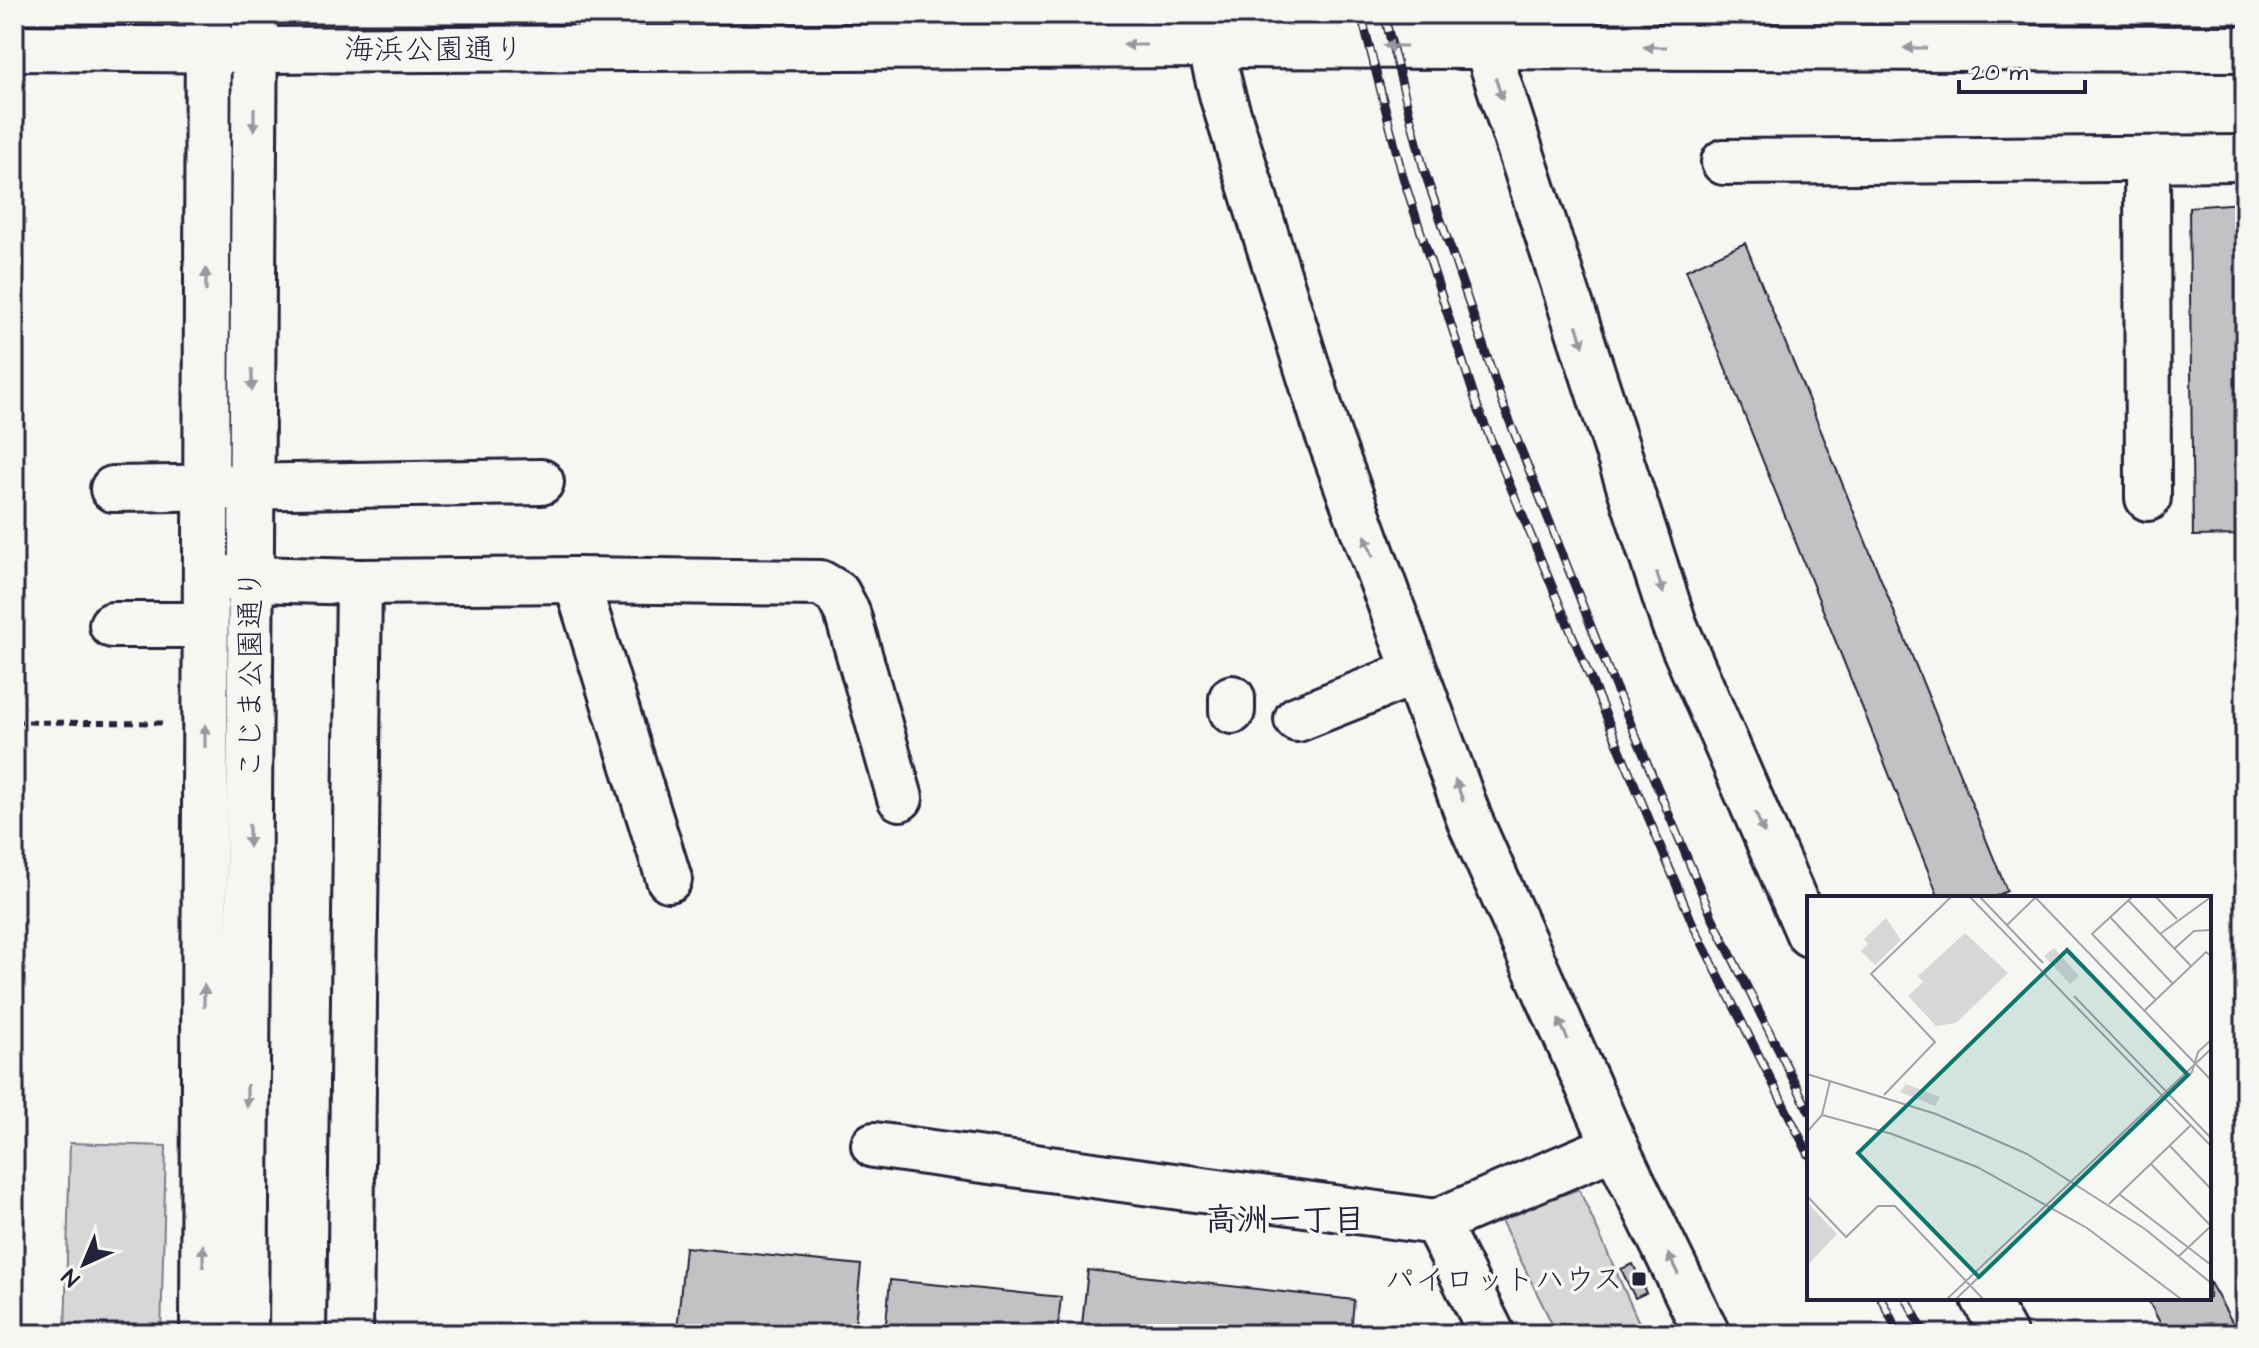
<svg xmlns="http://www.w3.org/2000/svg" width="2259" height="1348" viewBox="0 0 2259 1348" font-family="'Architects Daughter','Klee One',sans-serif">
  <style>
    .green { fill: #d7d7d7; stroke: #7c7c89; stroke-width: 2 }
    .building { fill: #c2c2c4; stroke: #22223b; stroke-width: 2 }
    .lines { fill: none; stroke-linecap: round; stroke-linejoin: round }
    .minor-casing { stroke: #22223b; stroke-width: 50 }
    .path { stroke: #22223b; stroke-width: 5; stroke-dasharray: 8 6; stroke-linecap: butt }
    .minor { stroke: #f6f6f2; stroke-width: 44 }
    .rail-casing { stroke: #22223b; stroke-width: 9 }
    .rail { stroke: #f6f6f2; stroke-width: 6; stroke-dasharray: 18; stroke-linecap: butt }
    .oneway { fill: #9797a0 }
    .poi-dot { fill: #22223b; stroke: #f6f6f2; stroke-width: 3 }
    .labels { text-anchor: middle; stroke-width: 7; stroke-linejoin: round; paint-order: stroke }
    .street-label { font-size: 30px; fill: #22223b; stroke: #f6f6f2 }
    .poi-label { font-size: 30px; fill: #22223b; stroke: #f6f6f2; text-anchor: end }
    .neighbourhood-label { font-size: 32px; font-weight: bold; fill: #22223b; stroke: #f6f6f2 }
    .inset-road { fill: none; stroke: #a1a1a9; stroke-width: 2 }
    .view { fill: #0f766e; fill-opacity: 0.15; stroke: #0f766e; stroke-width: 4 }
    .inset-edge { fill: none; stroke: #22223b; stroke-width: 4 }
  </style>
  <rect width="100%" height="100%" fill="#f6f6f2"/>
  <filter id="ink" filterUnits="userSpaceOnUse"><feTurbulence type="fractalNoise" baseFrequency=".0125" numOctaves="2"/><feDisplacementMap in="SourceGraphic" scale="16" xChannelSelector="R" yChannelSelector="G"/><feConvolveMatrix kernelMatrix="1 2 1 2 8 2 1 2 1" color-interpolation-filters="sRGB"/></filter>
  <g filter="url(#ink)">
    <g class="green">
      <polygon points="70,1143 166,1146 161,1334 65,1334"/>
      <polygon points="1579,1189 1644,1334 1557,1334 1500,1218"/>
    </g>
    <g class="building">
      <polygon points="2241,203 2244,535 2193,536 2189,207"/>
      <polygon points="1745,243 2007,891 1992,898 1939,898 1686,270"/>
      <polygon points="685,1247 861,1265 854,1334 704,1334 677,1331"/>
      <polygon points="1633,1264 1646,1293 1635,1298 1621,1269"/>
      <polygon points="1088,1270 1354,1300 1351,1334 1081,1334"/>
      <polygon points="890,1280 1061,1297 1057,1334 885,1334"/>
      <polygon points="2209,1281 2239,1334 2166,1334 2147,1298 2209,1298"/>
    </g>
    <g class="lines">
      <g class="minor-casing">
        <g id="minor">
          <polyline points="1202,14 1223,98 1327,431 1470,821 1615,1146 1707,1334"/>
          <polyline points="1476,14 1674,624 1809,934"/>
          <polyline points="14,48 254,50 1209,45 2245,49"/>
          <polyline points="2147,159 2148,498"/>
          <polyline points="1724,162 2245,158"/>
          <polyline points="113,489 541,482"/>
          <polyline points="221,578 359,582 576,580 820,583 837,593 847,612 900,798"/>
          <polyline points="576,580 669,879"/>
          <polyline points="112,625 205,625"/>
          <polyline points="1232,711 1232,698"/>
          <polyline points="1297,719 1415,672"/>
          <polyline points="874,1145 1436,1222"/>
          <polyline points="1984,1298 2004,1334"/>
          <polyline points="203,1334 208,14"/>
          <polyline points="245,1334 255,14"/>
          <polyline points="350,1334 359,582"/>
          <polyline points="1492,1334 1436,1222 1615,1146"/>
        </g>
      </g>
      <polyline class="path" points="14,722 164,723"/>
      <use href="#minor" class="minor"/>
      <g class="rail-casing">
        <g id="rail">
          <polyline points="1361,14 1403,177 1479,411 1694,927 1809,1155"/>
          <polyline points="1384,14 1424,170 1503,404 1609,672 1712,917 1809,1111"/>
          <polyline points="1881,1298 1899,1334"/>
          <polyline points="1906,1298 1925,1334"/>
        </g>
      </g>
      <use href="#rail" class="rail"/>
    </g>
    <defs><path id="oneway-solid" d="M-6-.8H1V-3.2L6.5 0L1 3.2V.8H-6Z" transform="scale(2)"/></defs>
    <g class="oneway">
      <use href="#oneway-solid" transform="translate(1135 45) rotate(180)"/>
      <use href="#oneway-solid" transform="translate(1395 46) rotate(-180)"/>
      <use href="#oneway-solid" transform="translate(1655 47) rotate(-180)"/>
      <use href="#oneway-solid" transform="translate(1915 48) rotate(-180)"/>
      <use href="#oneway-solid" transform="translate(1499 89) rotate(72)"/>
      <use href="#oneway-solid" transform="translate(254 120) rotate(90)"/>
      <use href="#oneway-solid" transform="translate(206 280) rotate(-90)"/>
      <use href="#oneway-solid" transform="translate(1580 336) rotate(72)"/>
      <use href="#oneway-solid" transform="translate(252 380) rotate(90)"/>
      <use href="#oneway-solid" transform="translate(1369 546) rotate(-110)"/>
      <use href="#oneway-solid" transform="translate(1660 583) rotate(72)"/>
      <use href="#oneway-solid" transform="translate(205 736) rotate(-90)"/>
      <use href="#oneway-solid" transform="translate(1459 790) rotate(-110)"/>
      <use href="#oneway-solid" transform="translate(1760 823) rotate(66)"/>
      <use href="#oneway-solid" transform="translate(249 836) rotate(90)"/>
      <use href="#oneway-solid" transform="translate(204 996) rotate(-90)"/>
      <use href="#oneway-solid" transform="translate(1563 1029) rotate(-114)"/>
      <use href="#oneway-solid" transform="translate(247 1096) rotate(90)"/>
      <use href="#oneway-solid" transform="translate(203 1256) rotate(-90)"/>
      <use href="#oneway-solid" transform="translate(1673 1264) rotate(-116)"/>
    </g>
  </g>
  <rect class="poi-dot" x="1631" y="1271" width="16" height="16" rx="4"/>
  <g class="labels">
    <g class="street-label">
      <text x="434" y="59">海浜公園通り</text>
      <text transform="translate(250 674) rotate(-90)" y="10">こじま公園通り</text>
    </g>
    <g class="poi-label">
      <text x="1623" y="1289">パイロットハウス</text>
    </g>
    <g class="neighbourhood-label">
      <text x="1285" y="1230">高洲一丁目</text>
    </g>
  </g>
  <g transform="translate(1807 896)">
    <rect width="404" height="404" fill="#f6f6f2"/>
    <path d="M 79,22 L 94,44 L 68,69 L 54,55 L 61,48 L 57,43 ZM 158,37 L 201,77 L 149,127 L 129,130 L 101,100 L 116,86 L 111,80 ZM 247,52 L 272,80 L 263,88 L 237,60 ZM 99,188 L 133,201 L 128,210 L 93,196 ZM 0,306 L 30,338 L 0,370 Z" fill="#d7d7d7"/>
    <path class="inset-road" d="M 163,1 L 404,250M 173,1 L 236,67M 228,1 L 404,184M 325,1 L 285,38 L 349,104M 349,1 L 370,23M 321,4 L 384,70M 303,21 L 366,88M 200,29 L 229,1M 353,38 L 404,1M 367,53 L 387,35 L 404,34M 267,100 L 404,242M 337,115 L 399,56 L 404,60M 0,178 L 129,218 L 220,258 L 338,333 L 404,387M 77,199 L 128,146 L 64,78 L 144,1M 15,219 L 85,238 L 170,271 L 280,332 L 374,403M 0,236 L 15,219 L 23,185M 363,250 L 404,293M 344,268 L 404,330M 312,298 L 404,369M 0,300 L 39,341 L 71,310 L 88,310 L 176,403M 302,308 L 383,230M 372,360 L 404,330M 140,403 L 404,153M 149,403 L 385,176 L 391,156 L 404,144"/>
    <path class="view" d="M 260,54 L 381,179 L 172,381 L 51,257 Z"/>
    <rect width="404" height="404" class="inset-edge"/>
  </g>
  <rect width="2259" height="1348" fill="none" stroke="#f6f6f2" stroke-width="48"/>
  <rect x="24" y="24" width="2211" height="1300" fill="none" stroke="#22223b" stroke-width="3" filter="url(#ink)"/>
  <g transform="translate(84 1264) rotate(224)" stroke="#f6f6f2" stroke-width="6" paint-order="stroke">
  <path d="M0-6L14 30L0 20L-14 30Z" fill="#22223b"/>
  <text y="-12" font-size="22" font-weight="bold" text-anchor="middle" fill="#22223b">N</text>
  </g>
  <path d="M1959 80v12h126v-12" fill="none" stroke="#22223b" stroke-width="4"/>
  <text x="1971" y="80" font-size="24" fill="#22223b" stroke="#f6f6f2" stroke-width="6" paint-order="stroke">20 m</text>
</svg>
